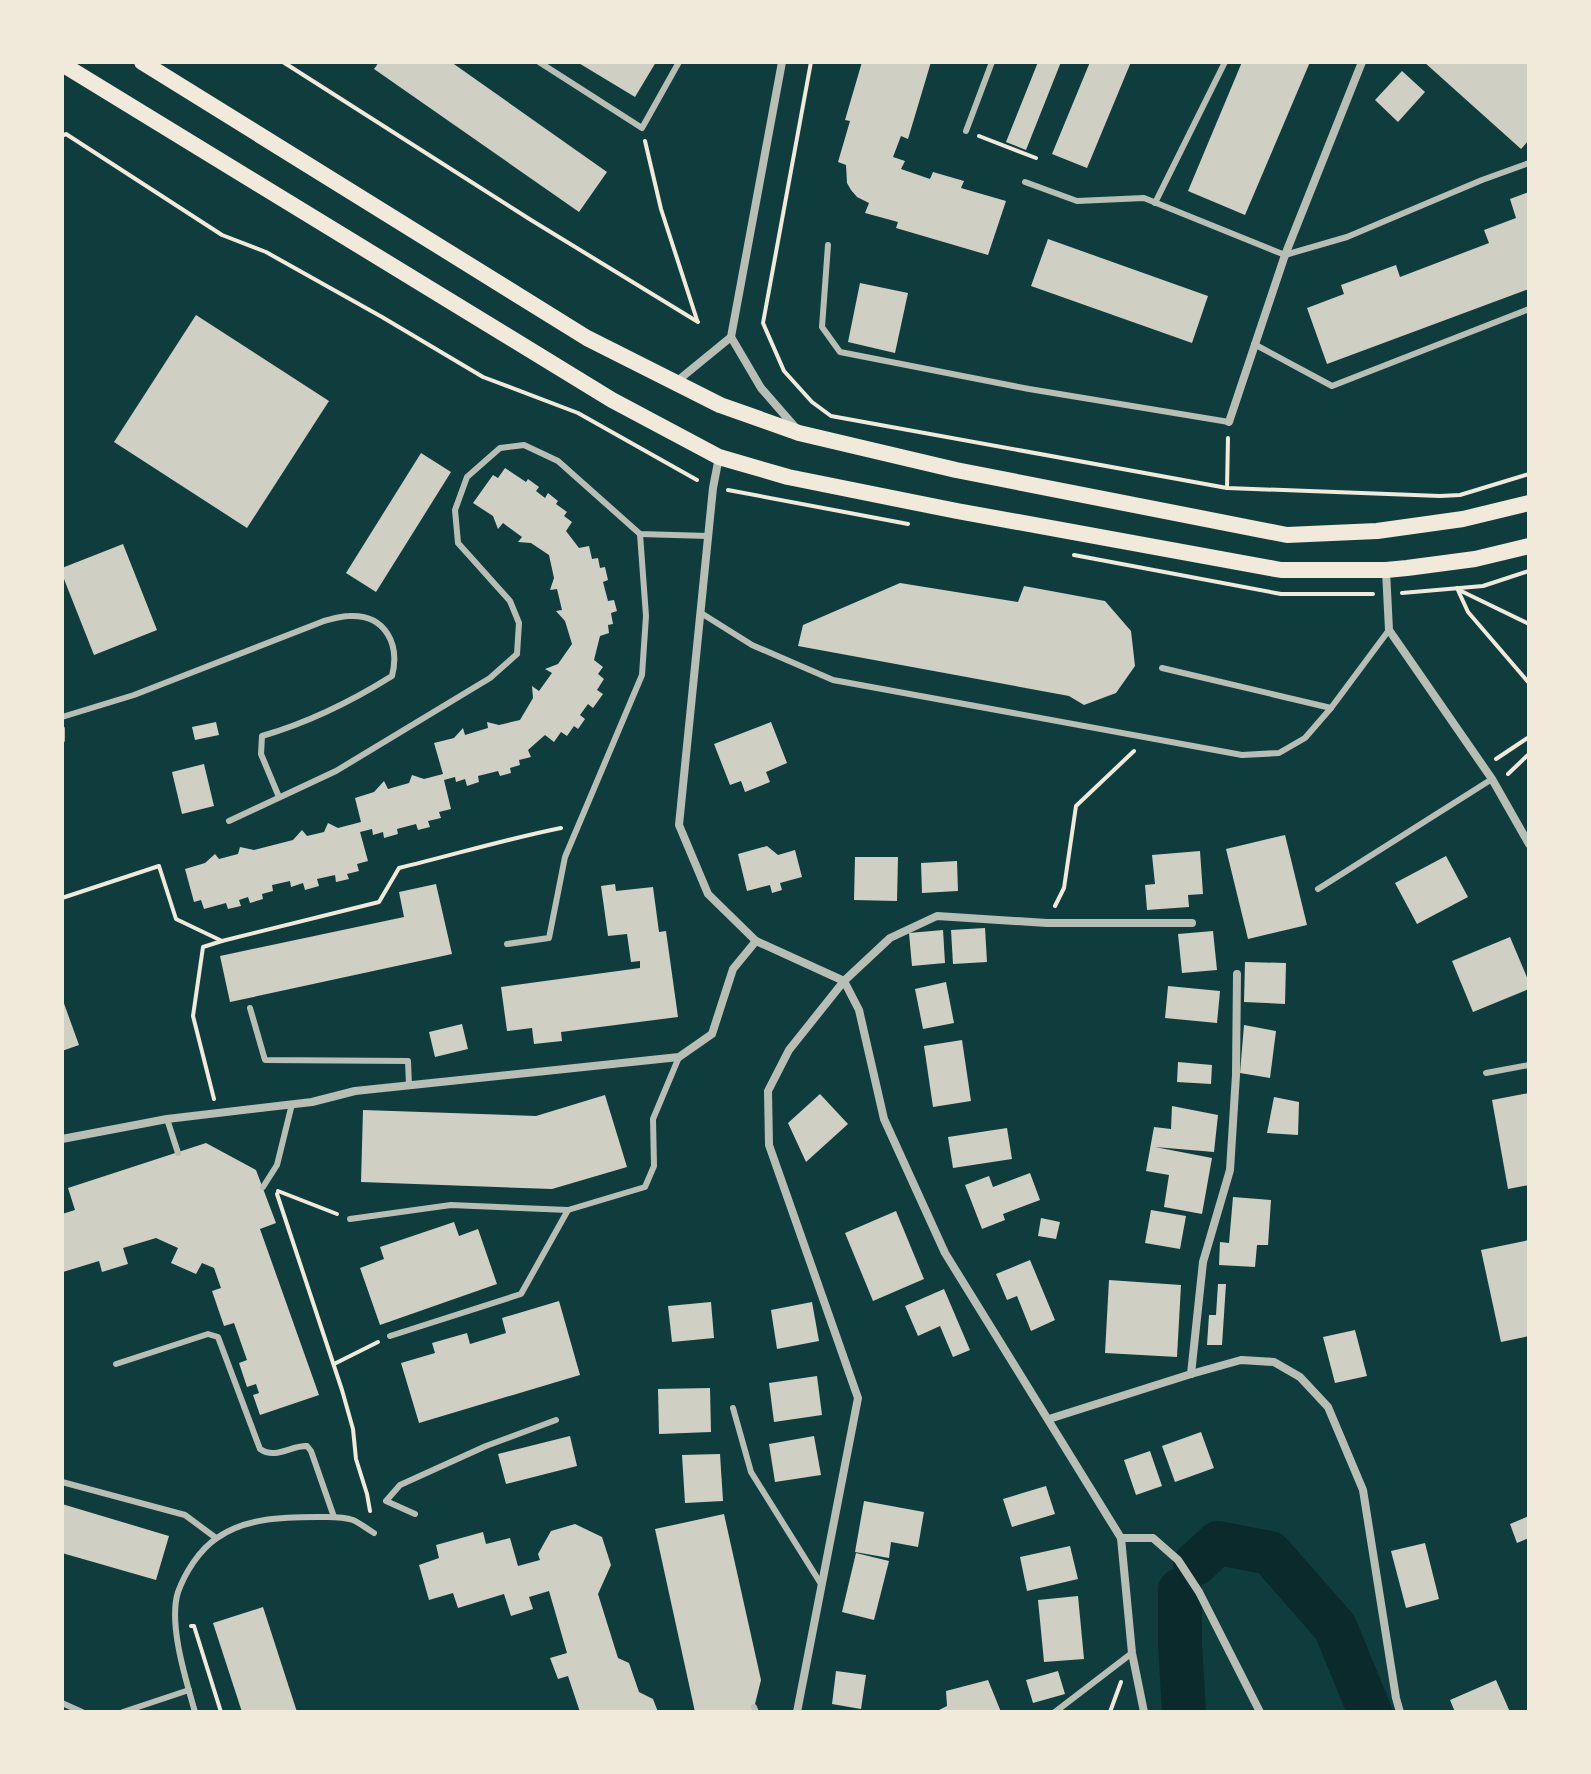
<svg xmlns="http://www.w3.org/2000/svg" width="1591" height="1774" viewBox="0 0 1591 1774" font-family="'Fira Sans Condensed',sans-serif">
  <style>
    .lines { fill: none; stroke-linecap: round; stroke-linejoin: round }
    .river { stroke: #0a2a2b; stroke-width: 44 }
    .building { fill: #cfcfc3 }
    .path { stroke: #f1e9da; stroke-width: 4 }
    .service { stroke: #b8beb3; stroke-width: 6 }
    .minor { stroke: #b8beb3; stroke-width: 8 }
    .secondary { stroke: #f1e9da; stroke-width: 16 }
  </style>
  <rect width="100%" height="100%" fill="#0f3d3e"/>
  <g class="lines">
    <g class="river">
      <polyline points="1195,1564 1218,1543 1270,1553 1335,1627 1370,1712"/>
      <polyline points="1180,1590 1180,1644 1184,1712"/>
    </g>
  </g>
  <g class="building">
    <polygon points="379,62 451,62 607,172 579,212 374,69"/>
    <polygon points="577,62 656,62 635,97"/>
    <polygon points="862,62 931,62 908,139 901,136 893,157 905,161 901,169 930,179 933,172 964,181 961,188 1006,201 988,255 896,228 898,222 865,213 869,203 857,197 851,190 847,183 846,165 838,162 850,121 845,120"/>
    <polygon points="1038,62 1061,62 1026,150 1006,142"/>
    <polygon points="1090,62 1131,62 1087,168 1052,154"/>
    <polygon points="1242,62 1310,62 1245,215 1188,191"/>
    <polygon points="1424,62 1529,62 1529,140 1521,149"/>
    <polygon points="1402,71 1425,92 1398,122 1375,100"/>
    <polygon points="1529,192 1529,289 1327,364 1307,308 1344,294 1341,285 1396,265 1400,277 1489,243 1484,230 1516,218 1510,199"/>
    <polygon points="1048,239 1208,296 1192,343 1031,286"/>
    <polygon points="860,283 908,293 895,353 848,342"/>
    <polygon points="196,315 329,401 247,528 114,442"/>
    <polygon points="421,453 451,472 376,592 346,573"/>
    <polygon points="505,468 526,482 528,479 539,487 536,491 545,498 548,493 558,501 556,504 567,512 564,516 572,522 566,531 579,548 589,546 592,559 598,558 600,568 605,567 608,580 603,582 608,601 614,600 617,611 611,613 613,624 608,625 609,633 600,636 594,660 603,667 598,674 604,679 597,690 603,694 593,708 588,704 580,715 585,719 578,729 574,726 567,736 561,732 554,742 545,735 528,750 531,757 519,760 520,765 510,768 511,773 500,776 498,771 478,776 479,782 467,786 465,779 456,782 455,777 444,780 451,809 439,812 441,818 428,821 430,827 418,830 416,824 397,829 398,834 384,838 383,832 373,835 372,829 360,832 368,861 357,864 359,871 347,874 349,879 336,882 335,875 317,879 319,886 305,890 303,883 291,887 290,881 272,885 273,891 262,894 263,899 250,903 248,897 239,900 241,906 228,909 226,903 204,909 201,900 194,902 185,869 205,863 215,854 219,859 238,854 240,847 254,850 293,840 302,830 307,836 324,832 328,823 338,828 361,822 355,798 374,792 384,781 388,789 409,783 412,775 424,779 443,774 434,743 454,738 463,728 465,735 488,728 487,722 499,725 520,720 533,698 532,686 539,691 552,673 545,669 558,664 572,644 565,621 556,611 562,610 557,589 550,590 554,578 549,555 531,543 518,542 522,537 503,523 498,529 493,516 473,503 493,475 498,478"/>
    <polygon points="123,544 157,630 94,655 62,574 62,568"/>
    <polygon points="900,583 1018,602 1024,586 1105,601 1131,631 1135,666 1116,693 1084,705 1069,696 798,646 803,625"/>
    <polygon points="216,722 219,735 195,740 192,727"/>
    <polygon points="771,722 787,763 766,772 770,782 745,792 741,781 730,785 714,744"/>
    <polygon points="204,764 214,806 182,814 172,772"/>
    <polygon points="1285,835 1307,925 1248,939 1226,849"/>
    <polygon points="767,846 778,855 795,850 802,877 780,883 782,890 772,893 770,885 747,891 738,854"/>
    <polygon points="1200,851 1203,894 1188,895 1189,907 1147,910 1145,885 1155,884 1152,855"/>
    <polygon points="1446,856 1468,897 1417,924 1395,883"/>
    <polygon points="855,857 898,857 897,901 854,900"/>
    <polygon points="957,861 958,891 922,893 921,863"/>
    <polygon points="436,884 452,954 230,1002 220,956 404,917 399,892"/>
    <polygon points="615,884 616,891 653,887 659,932 666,931 678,1017 561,1032 562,1041 534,1044 532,1028 507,1031 501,987 640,968 640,961 631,962 627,934 608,936 601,886"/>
    <polygon points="985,928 987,962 953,964 951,930"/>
    <polygon points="943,930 945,963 912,966 909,933"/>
    <polygon points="1213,931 1217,970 1182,973 1178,934"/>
    <polygon points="1510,937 1529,982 1529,989 1473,1012 1452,961"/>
    <polygon points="1245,962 1286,963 1285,1004 1244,1002"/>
    <polygon points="946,982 954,1023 923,1029 915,989"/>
    <polygon points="1168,986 1220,991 1217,1023 1165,1018"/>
    <polygon points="62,998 79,1045 62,1051"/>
    <polygon points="462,1024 468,1049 435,1057 429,1032"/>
    <polygon points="1244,1025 1276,1031 1270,1078 1240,1073"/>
    <polygon points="962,1040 971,1101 933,1107 924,1046"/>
    <polygon points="1178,1062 1212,1065 1211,1084 1177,1082"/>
    <polygon points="1529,1093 1529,1185 1508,1189 1492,1100"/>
    <polygon points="820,1094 848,1124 806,1162 788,1123"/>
    <polygon points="605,1095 627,1167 552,1189 361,1182 363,1110 536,1116"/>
    <polygon points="1274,1097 1299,1102 1298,1135 1267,1133"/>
    <polygon points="1172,1106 1218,1115 1214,1152 1155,1147 1212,1158 1202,1214 1164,1207 1169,1175 1146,1171 1154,1127 1171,1129"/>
    <polygon points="1007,1128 1012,1159 953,1168 948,1137"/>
    <polygon points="206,1143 256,1170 276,1223 260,1229 319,1395 260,1415 253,1395 259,1393 256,1384 247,1387 239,1363 247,1360 234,1323 224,1326 212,1291 221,1288 214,1268 202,1263 196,1274 171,1263 178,1248 156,1238 123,1248 128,1264 102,1272 99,1261 63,1272 62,1269 62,1214 75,1210 68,1188"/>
    <polygon points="1030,1173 1040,1200 1003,1214 1005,1220 982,1229 965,1185 989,1176 993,1187"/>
    <polygon points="1233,1197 1271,1200 1268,1245 1257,1245 1255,1267 1219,1265 1220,1242 1229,1243"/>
    <polygon points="1151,1210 1186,1216 1180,1249 1145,1243"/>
    <polygon points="896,1211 924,1279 873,1301 845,1233"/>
    <polygon points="1041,1218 1060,1222 1056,1239 1038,1236"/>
    <polygon points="454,1222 459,1236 478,1229 497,1284 380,1325 360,1268 384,1259 380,1247"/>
    <polygon points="1529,1240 1529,1336 1501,1342 1481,1250"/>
    <polygon points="1030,1260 1055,1320 1031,1331 1017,1296 1007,1300 996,1274"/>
    <polygon points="1109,1280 1181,1285 1177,1357 1105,1353"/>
    <polygon points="1218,1284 1226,1284 1222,1345 1207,1345 1209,1315 1216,1315"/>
    <polygon points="944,1289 970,1350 953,1357 940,1326 918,1336 905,1306"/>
    <polygon points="559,1301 580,1375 419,1423 401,1363 435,1353 432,1343 467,1333 470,1344 506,1333 502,1318"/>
    <polygon points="711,1302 714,1338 672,1342 668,1306"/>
    <polygon points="812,1302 819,1341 777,1349 771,1310"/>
    <polygon points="1355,1330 1367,1376 1335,1383 1323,1337"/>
    <polygon points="817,1376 822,1415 774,1422 769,1383"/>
    <polygon points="710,1388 711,1432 659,1434 658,1389"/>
    <polygon points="1201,1432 1214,1468 1175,1482 1162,1446"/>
    <polygon points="570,1436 577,1466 506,1484 498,1454"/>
    <polygon points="814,1436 821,1475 775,1482 769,1444"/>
    <polygon points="1150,1451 1162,1486 1136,1495 1124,1460"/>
    <polygon points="720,1454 723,1501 685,1503 682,1455"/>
    <polygon points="1046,1486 1055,1514 1012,1527 1003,1499"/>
    <polygon points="864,1501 924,1512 918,1547 891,1542 889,1558 855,1552"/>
    <polygon points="62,1504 169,1536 156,1580 62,1553"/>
    <polygon points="724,1514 761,1680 753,1712 695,1712 655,1529"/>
    <polygon points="1529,1516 1529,1538 1517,1543 1510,1524"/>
    <polygon points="575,1524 602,1537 611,1565 598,1594 618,1658 629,1663 639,1692 653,1699 658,1712 580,1712 568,1676 558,1679 550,1658 567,1653 549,1591 529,1597 533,1609 511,1616 504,1594 458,1608 453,1593 429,1600 419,1565 439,1558 436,1545 483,1532 486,1544 510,1538 518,1566 540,1560 538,1554 551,1531"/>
    <polygon points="1425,1543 1439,1599 1406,1608 1391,1551"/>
    <polygon points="1070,1546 1078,1579 1027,1591 1020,1557"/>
    <polygon points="856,1553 889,1561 874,1620 842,1612"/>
    <polygon points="1078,1596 1084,1659 1044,1662 1038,1600"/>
    <polygon points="263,1607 297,1712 242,1712 213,1623"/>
    <polygon points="836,1671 866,1675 861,1709 832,1704"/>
    <polygon points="1058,1671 1065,1694 1033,1703 1026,1680"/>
    <polygon points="988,1680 1001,1712 935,1712 947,1706 946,1691"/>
    <polygon points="1496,1680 1510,1712 1455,1712 1450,1700"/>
  </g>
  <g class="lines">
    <g class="path">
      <polyline points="283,62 531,220 698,322"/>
      <polyline points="811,62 763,323 784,371 812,402 831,416 1227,488 1440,496 1460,495 1529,474"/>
      <polyline points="62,136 66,134 222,235 266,252 382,317 483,377 578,413 697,480"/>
      <polyline points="979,136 1036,158"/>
      <polyline points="645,141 661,209 697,320"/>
      <polyline points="1227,488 1228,438"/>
      <polyline points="728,490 908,524"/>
      <polyline points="1074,555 1281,594 1373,594"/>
      <polyline points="1457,588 1468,612 1529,683"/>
      <polyline points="1459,590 1529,624"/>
      <polyline points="1402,593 1483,586 1529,571"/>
      <polyline points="1496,759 1529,737"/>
      <polyline points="1508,774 1529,754"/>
      <polyline points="62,898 159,866 176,919 222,941"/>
      <polyline points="1055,906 1064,888 1076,806 1134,751"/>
      <path d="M 214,1099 L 193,1016 L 203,947 L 222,941 L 379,902 L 399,868 C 453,855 506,839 561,828"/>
      <polyline points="278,1191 337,1214"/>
      <polyline points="277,1194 342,1390 353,1429 356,1459 367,1494 370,1511"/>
      <polyline points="334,1364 378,1342"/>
      <polyline points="191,1626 194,1626 221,1712"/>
      <polyline points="1110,1712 1121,1682"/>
    </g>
    <g class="service">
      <polyline points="539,62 642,128 679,62"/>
      <polyline points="966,131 992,62"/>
      <polyline points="1025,182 1077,201 1144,198 1285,255 1347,237 1482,180 1529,163"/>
      <polyline points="1155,203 1225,62"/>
      <polyline points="828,245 822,327 840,352 1029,389 1229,422"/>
      <polyline points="1254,344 1332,386 1529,309"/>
      <polyline points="701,613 752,645 833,680 1242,755 1279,753 1305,738 1331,708 1389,630"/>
      <polyline points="1162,668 1331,708"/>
      <path d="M 62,717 L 134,695 L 324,621 C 332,619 341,616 349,616 C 386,614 400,645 392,676 C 352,701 307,723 262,736 L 261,754 L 279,797"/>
      <polyline points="62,729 62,740"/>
      <polyline points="229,821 336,771 490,678 517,654 519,623 510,601 458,543 455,510 467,477 500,448 524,445 558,461 640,534 708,536"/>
      <polyline points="1318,889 1492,779"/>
      <polyline points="507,944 549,938 565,857 642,675 646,616 640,534"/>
      <polyline points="250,1008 265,1060 408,1061 409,1085"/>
      <polyline points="1486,1073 1529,1065"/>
      <polyline points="167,1119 178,1153"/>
      <polyline points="263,1187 277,1165 292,1104"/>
      <polyline points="350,1219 451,1205 568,1210"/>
      <polyline points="390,1336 521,1294 568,1210 645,1187 654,1166 653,1119 679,1057"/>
      <path d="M 116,1364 L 208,1334 L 218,1337 L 260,1449 C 276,1460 291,1445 307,1446 L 311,1451 L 334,1517"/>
      <polyline points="733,1408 751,1472 821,1584"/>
      <polyline points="62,1482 185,1515 216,1538"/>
      <polyline points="415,1514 386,1501 400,1485 486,1446 556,1420"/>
      <polyline points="62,1703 82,1712"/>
      <polyline points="754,1707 756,1712"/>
      <polyline points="123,1712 189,1690"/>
      <path d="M 195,1712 C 186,1680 168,1624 178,1592 C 185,1573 199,1550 217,1538 C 245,1518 283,1517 317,1517 C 328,1517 342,1516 353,1520 C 360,1523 367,1529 374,1533"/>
      <polyline points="1055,1712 1132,1653"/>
    </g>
    <g class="minor">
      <polyline points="731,337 761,388 795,427"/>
      <polyline points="676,382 731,337 782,62"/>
      <polyline points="1229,422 1285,255 1362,62"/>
      <polyline points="719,457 713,488 679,825 708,894 756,941 844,981"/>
      <polyline points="1386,571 1389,630 1492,779 1529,844"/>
      <polyline points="844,981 859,1010 884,1119 945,1253 1121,1538 1132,1653 1144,1712"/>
      <polyline points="62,1139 167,1119 312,1102 355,1091 679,1057 712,1034 733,969 756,941"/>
      <polyline points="1191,1374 1203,1262 1230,1170 1236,1075 1237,974"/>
      <polyline points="1049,1419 1191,1374 1241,1360 1274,1362 1300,1377 1328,1407 1363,1490 1396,1698 1400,1712"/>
      <polyline points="1121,1538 1153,1538 1178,1560 1199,1592 1260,1712"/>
      <polyline points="797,1712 858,1398 769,1145 768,1091 789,1050 844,981 890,938 937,916 1047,923 1192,923"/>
    </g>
    <g class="secondary">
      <polyline points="142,62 587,338 720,405 799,433 956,470 1287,535 1377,531 1463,519 1529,503"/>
      <polyline points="62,64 612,400 719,457 788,477 957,511 1281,570 1386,570 1407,568 1475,559 1529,546"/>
    </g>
  </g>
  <rect width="1591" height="1774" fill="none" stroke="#f1e9da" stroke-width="128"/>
</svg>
